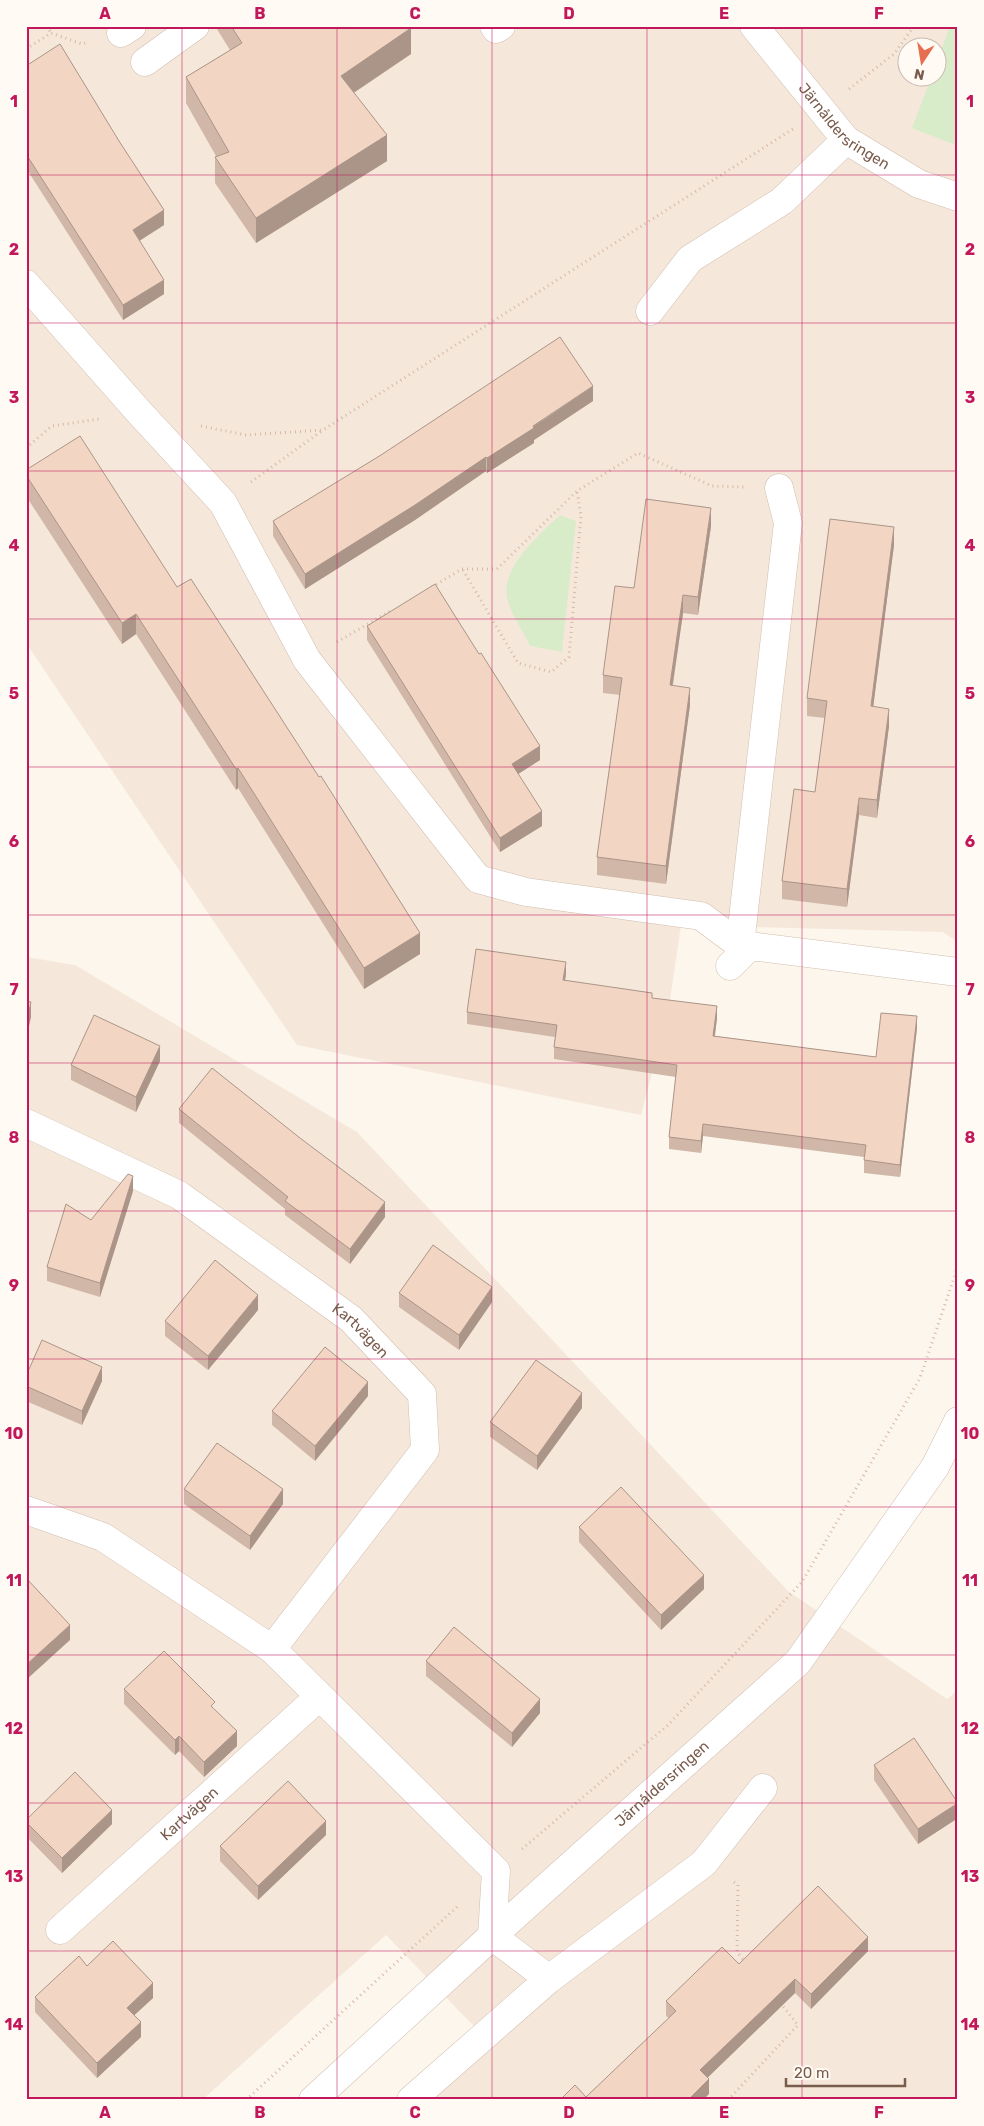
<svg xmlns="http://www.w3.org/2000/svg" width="984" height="2126" viewBox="0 0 984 2126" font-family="Rubik,sans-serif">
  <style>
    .residential { fill: #f5e8da; fill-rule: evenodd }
    .park { fill: #d8ecc9 }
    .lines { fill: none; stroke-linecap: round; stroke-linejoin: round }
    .minor-casing { stroke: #d1beb0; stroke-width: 29 }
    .path { stroke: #d9b8a5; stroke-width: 3; stroke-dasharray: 1 4; stroke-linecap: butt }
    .minor { stroke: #fff; stroke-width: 28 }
    .wall { fill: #d1b7a8 }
    .shaded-wall { fill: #aa9588 }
    .building { fill: #f3d5c3; stroke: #aa9588 }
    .grid { fill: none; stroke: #c2185b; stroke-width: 1; stroke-opacity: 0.55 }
    .labels { text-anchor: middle; stroke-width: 4; stroke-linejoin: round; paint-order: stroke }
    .street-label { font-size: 15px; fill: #7a5c4d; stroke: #fffaf3 }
    .neatline { fill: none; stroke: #c2185b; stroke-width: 2 }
    .grid-label { font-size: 16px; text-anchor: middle; font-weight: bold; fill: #c2185b }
  </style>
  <rect width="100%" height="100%" fill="#fdf6ec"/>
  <g class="residential">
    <path d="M 26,26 L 958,26 L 958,942 L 943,932 L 681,925 L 669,1007 L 641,1115 L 297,1045 L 26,643 ZM 906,48 L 936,48 L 936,78 L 906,78 Z"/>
    <polygon points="26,957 75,965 357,1132 788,1591 947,1699 958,1690 958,2100 433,2100 491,2044 386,1935 202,2100 26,2100"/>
  </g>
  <g class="park">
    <polygon points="950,26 958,26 958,146 912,128 931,78 936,78 937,62"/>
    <path d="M 560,515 L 576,521 L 562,652 L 530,646 C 524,633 509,611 507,597 C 501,567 541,533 560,515 Z"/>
  </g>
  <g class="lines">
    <g class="minor-casing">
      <g id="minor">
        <polyline points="494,26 496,29 501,26"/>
        <path id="s1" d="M 754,26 L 846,140 L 919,184 L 958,197"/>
        <polyline points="121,33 132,26"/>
        <polyline points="145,62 195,26"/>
        <polyline points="26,284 139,412 223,503 307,660 478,879 526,892 701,916 740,945 750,946"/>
        <polyline points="650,311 690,259 782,201 846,140"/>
        <polyline points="740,945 788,523 779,488"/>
        <polyline points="730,966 750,946 958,972"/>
        <path id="s2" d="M 26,1123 L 179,1195 L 351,1319 L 422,1394 L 425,1450 L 272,1649"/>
        <polyline points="26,1510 103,1537 272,1649 496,1871 492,1936 549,1979 704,1863 763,1788"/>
        <path id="s3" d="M 60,1930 L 319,1697"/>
        <path id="s4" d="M 313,2100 L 492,1936 L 798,1662 L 935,1467 L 958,1421"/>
        <polyline points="411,2100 549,1979"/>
      </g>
    </g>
    <g class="path">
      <polyline points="47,26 51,33"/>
      <polyline points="26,49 51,33 82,44 89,42"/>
      <polyline points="849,89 894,54 914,26"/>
      <polyline points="201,426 246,435 323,430 793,129"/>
      <polyline points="26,448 52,426 99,419"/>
      <polyline points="251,482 323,430"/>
      <polyline points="463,570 518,663 551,672 569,657 581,516 577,491"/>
      <polyline points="432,587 462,569 497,569 577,491 638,453 712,486 744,487"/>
      <polyline points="337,642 390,611"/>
      <polyline points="522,1849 668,1725 802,1582 920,1378 958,1266"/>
      <polyline points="734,1882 738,1885 737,1952 746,1963"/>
      <polyline points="246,2100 458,1906"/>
      <polyline points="728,2100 798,2025 781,2004"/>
    </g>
    <use href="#minor" class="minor"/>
  </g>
  <g class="wall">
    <polygon points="215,26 410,26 411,54 354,93 387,161 256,243 215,183 215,157 216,156 186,103 186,77 230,50"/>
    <polygon points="26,66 164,225 139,241 164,294 123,320 26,168"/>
    <polygon points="593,401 534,440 534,443 487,473 486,471 415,520 305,589 273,536 273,521"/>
    <polygon points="26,470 177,587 420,954 364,989 238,788 236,790 136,634 122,644 26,496"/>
    <polygon points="711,526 698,615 683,613 673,685 690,705 666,884 597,875 597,857 620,695 603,693 603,675 634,588"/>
    <polygon points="894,545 873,707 889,726 877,818 859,815 847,907 782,899 782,881 815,792 825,718 807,716 807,698"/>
    <polygon points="367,626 479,654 540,760 518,774 542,826 500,852 367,640"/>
    <polygon points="566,974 565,980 652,998 717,1018 715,1036 876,1057 917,1028 900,1177 864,1173 864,1157 703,1136 701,1153 669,1149 669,1137 676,1077 554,1059 554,1047 555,1037 467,1024 467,1012"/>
    <polygon points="160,1061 136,1112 71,1080 71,1065"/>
    <polygon points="179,1109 385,1217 350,1264 285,1215 285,1209 179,1123"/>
    <polygon points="133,1191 100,1297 47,1281 47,1267 91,1220"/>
    <polygon points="399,1293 492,1302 459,1350 399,1307"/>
    <polygon points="258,1310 208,1370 165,1336 165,1321"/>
    <polygon points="102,1381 82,1425 26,1401 26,1386"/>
    <polygon points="368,1396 315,1461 272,1425 272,1411"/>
    <polygon points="582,1408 537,1470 490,1437 490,1422"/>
    <polygon points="184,1489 283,1504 250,1550 184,1504"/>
    <polygon points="579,1527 704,1589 661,1630 579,1542"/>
    <polygon points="426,1661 540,1713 512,1747 426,1676"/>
    <polygon points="124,1689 237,1746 204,1777 179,1751 175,1755 124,1704"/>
    <polygon points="874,1765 958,1818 918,1844 874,1780"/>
    <polygon points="26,1820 112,1824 62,1873 26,1836"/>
    <polygon points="326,1835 258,1900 220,1861 220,1846"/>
    <polygon points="868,1951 811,2009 795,1993 707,2078 709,2094 586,2097 669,2018 666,2016 666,2001 739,1964"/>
    <polygon points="87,1966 153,1998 134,2015 141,2037 97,2078 35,2012 35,1997"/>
  </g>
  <g class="shaded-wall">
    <polygon points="411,28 411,54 341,101 341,76"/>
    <polygon points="387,135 387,161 256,243 256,218"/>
    <polygon points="164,210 164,225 133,245 133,230"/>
    <polygon points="164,280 164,294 123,320 123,305"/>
    <polygon points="593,386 593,401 534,440 534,443 487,473 487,458"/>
    <polygon points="486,457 486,471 415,520 305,589 305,574"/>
    <polygon points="711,508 711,526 698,615 698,597"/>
    <polygon points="894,527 894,545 871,724 871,706"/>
    <polygon points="683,595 683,613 670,702 670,685"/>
    <polygon points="136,614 136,634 122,644 122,623"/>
    <polygon points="690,688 690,705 666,884 666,866"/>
    <polygon points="889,709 889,726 877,818 877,800"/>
    <polygon points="540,746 540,760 512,778 512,764"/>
    <polygon points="238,768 238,788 236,790 236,769"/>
    <polygon points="859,798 859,815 847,907 847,889"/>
    <polygon points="542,811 542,826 500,852 500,838"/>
    <polygon points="420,933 420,954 364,989 364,968"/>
    <polygon points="566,962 566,974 563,992 563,980"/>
    <polygon points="31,1002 31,1017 26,1040 26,1025"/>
    <polygon points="717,1006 717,1018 713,1048 713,1036"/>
    <polygon points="917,1016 917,1028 900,1177 900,1165"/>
    <polygon points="160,1046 160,1061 136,1112 136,1097"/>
    <polygon points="703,1124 703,1136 701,1153 701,1141"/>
    <polygon points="133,1176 133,1191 100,1297 100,1283"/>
    <polygon points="385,1202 385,1217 350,1264 350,1249"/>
    <polygon points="492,1287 492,1302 459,1350 459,1335"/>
    <polygon points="258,1295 258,1310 208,1370 208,1356"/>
    <polygon points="102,1367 102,1381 82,1425 82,1411"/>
    <polygon points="368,1382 368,1396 315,1461 315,1446"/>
    <polygon points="582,1393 582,1408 537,1470 537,1456"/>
    <polygon points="283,1489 283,1504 250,1550 250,1536"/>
    <polygon points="704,1575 704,1589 661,1630 661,1615"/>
    <polygon points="70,1625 70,1640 26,1680 26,1665"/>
    <polygon points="540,1699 540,1713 512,1747 512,1733"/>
    <polygon points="237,1731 237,1746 204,1777 204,1762"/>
    <polygon points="179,1736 179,1751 175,1755 175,1740"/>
    <polygon points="958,1803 958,1818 918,1844 918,1829"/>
    <polygon points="112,1810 112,1824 62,1873 62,1858"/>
    <polygon points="326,1821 326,1835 258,1900 258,1886"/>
    <polygon points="868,1937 868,1951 811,2009 811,1994"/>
    <polygon points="795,1979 795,1993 700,2085 700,2070"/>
    <polygon points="153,1983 153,1998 127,2022 127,2008"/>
    <polygon points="141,2022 141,2037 97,2078 97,2063"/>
    <polygon points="709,2079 709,2094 703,2100 688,2100"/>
  </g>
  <g class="building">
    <polygon points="231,26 410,26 411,28 341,76 387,135 256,218 215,157 229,152 186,77 242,43"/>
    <polygon points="60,44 119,141 164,210 133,230 164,280 123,305 26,154 26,66"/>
    <polygon points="560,337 593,386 533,426 534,428 487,458 486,457 415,505 305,574 273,521 381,455"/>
    <polygon points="80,436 177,587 191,579 319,777 321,776 420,933 364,968 238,768 236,769 136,614 122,623 26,475 26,470"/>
    <polygon points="646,499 711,508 698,597 683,595 670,685 690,688 666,866 597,857 622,678 603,675 615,586 634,588"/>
    <polygon points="830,519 894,527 871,706 889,709 877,800 859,798 847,889 782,881 794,789 815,792 827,701 807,698"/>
    <polygon points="435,584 479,654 481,653 540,746 512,764 542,811 500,838 367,626"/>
    <polygon points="476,949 566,962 563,980 652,993 652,998 717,1006 713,1036 876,1057 881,1013 917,1016 900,1165 864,1160 866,1145 703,1124 701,1141 669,1137 677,1065 554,1047 557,1025 467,1012"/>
    <polygon points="26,1001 31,1002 26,1025"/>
    <polygon points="94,1015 160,1046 136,1097 71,1065"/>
    <polygon points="212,1068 300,1138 385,1202 350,1249 285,1201 288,1197 179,1109"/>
    <polygon points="128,1174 133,1176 100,1283 47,1267 66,1204 91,1220"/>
    <polygon points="433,1245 492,1287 459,1335 399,1293"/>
    <polygon points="215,1260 258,1295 208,1356 165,1321"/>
    <polygon points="42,1340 102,1367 82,1411 26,1386 26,1376"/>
    <polygon points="325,1347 368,1382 315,1446 272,1411"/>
    <polygon points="536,1360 582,1393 537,1456 490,1422"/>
    <polygon points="217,1443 283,1489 250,1536 184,1489"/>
    <polygon points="621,1487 704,1575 661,1615 579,1527"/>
    <polygon points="26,1578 70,1625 26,1665"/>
    <polygon points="454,1627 540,1699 512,1733 426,1661"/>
    <polygon points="164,1651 215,1702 211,1706 237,1731 204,1762 179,1736 175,1740 124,1689"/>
    <polygon points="914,1738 958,1803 918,1829 874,1765"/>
    <polygon points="75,1772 112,1810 62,1858 26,1822 26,1820"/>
    <polygon points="288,1781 326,1821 258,1886 220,1846"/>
    <polygon points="818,1886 868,1937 811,1994 795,1979 700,2070 709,2079 688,2100 560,2100 575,2085 586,2097 676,2011 666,2001 722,1947 739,1964"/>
    <polygon points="113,1941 153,1983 127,2008 141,2022 97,2063 35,1997 79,1956 87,1966"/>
  </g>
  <path class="grid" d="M 182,26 L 182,2100M 337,26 L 337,2100M 492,26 L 492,2100M 647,26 L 647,2100M 802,26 L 802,2100M 26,175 L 958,175M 26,323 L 958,323M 26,471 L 958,471M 26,619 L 958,619M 26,767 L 958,767M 26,915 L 958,915M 26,1063 L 958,1063M 26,1211 L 958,1211M 26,1359 L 958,1359M 26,1507 L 958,1507M 26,1655 L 958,1655M 26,1803 L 958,1803M 26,1951 L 958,1951"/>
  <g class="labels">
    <g class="street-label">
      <text dy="5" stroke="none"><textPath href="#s1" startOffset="136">Järnåldersringen</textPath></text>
      <text dy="5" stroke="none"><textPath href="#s2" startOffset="396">Kartvägen</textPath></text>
      <text dy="5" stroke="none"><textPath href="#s4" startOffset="471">Järnåldersringen</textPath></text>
      <text dy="5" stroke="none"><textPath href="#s3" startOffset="174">Kartvägen</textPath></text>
    </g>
  </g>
  <rect width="984" height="2126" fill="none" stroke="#fffaf3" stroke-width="55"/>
  <g transform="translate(922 62) rotate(192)"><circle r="24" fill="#fffaf3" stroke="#cabbb1"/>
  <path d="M0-4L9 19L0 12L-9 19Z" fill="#e76f51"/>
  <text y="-8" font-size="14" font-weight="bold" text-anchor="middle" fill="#7a5c4d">N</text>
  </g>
  <path d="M786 2078v8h119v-8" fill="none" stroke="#7a5c4d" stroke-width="2.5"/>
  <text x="794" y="2078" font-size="15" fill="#7a5c4d" stroke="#fffaf3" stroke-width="4" paint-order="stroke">20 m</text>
  <rect x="28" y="28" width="928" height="2070" class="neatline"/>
  <g class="grid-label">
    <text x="105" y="19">A</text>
    <text x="260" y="19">B</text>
    <text x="415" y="19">C</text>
    <text x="569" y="19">D</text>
    <text x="724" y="19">E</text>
    <text x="879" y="19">F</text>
    <text x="14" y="107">1</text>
    <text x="970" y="107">1</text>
    <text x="14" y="255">2</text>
    <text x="970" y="255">2</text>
    <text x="14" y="403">3</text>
    <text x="970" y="403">3</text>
    <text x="14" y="551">4</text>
    <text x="970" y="551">4</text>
    <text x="14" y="699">5</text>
    <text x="970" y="699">5</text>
    <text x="14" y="847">6</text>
    <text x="970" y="847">6</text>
    <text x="14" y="995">7</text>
    <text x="970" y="995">7</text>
    <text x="14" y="1143">8</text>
    <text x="970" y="1143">8</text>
    <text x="14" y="1291">9</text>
    <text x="970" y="1291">9</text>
    <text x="14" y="1439">10</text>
    <text x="970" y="1439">10</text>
    <text x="14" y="1586">11</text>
    <text x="970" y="1586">11</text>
    <text x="14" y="1734">12</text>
    <text x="970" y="1734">12</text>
    <text x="14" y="1882">13</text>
    <text x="970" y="1882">13</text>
    <text x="14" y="2030">14</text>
    <text x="970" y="2030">14</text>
    <text x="105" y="2118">A</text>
    <text x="260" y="2118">B</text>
    <text x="415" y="2118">C</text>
    <text x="569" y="2118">D</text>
    <text x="724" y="2118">E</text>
    <text x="879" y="2118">F</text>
  </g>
</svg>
